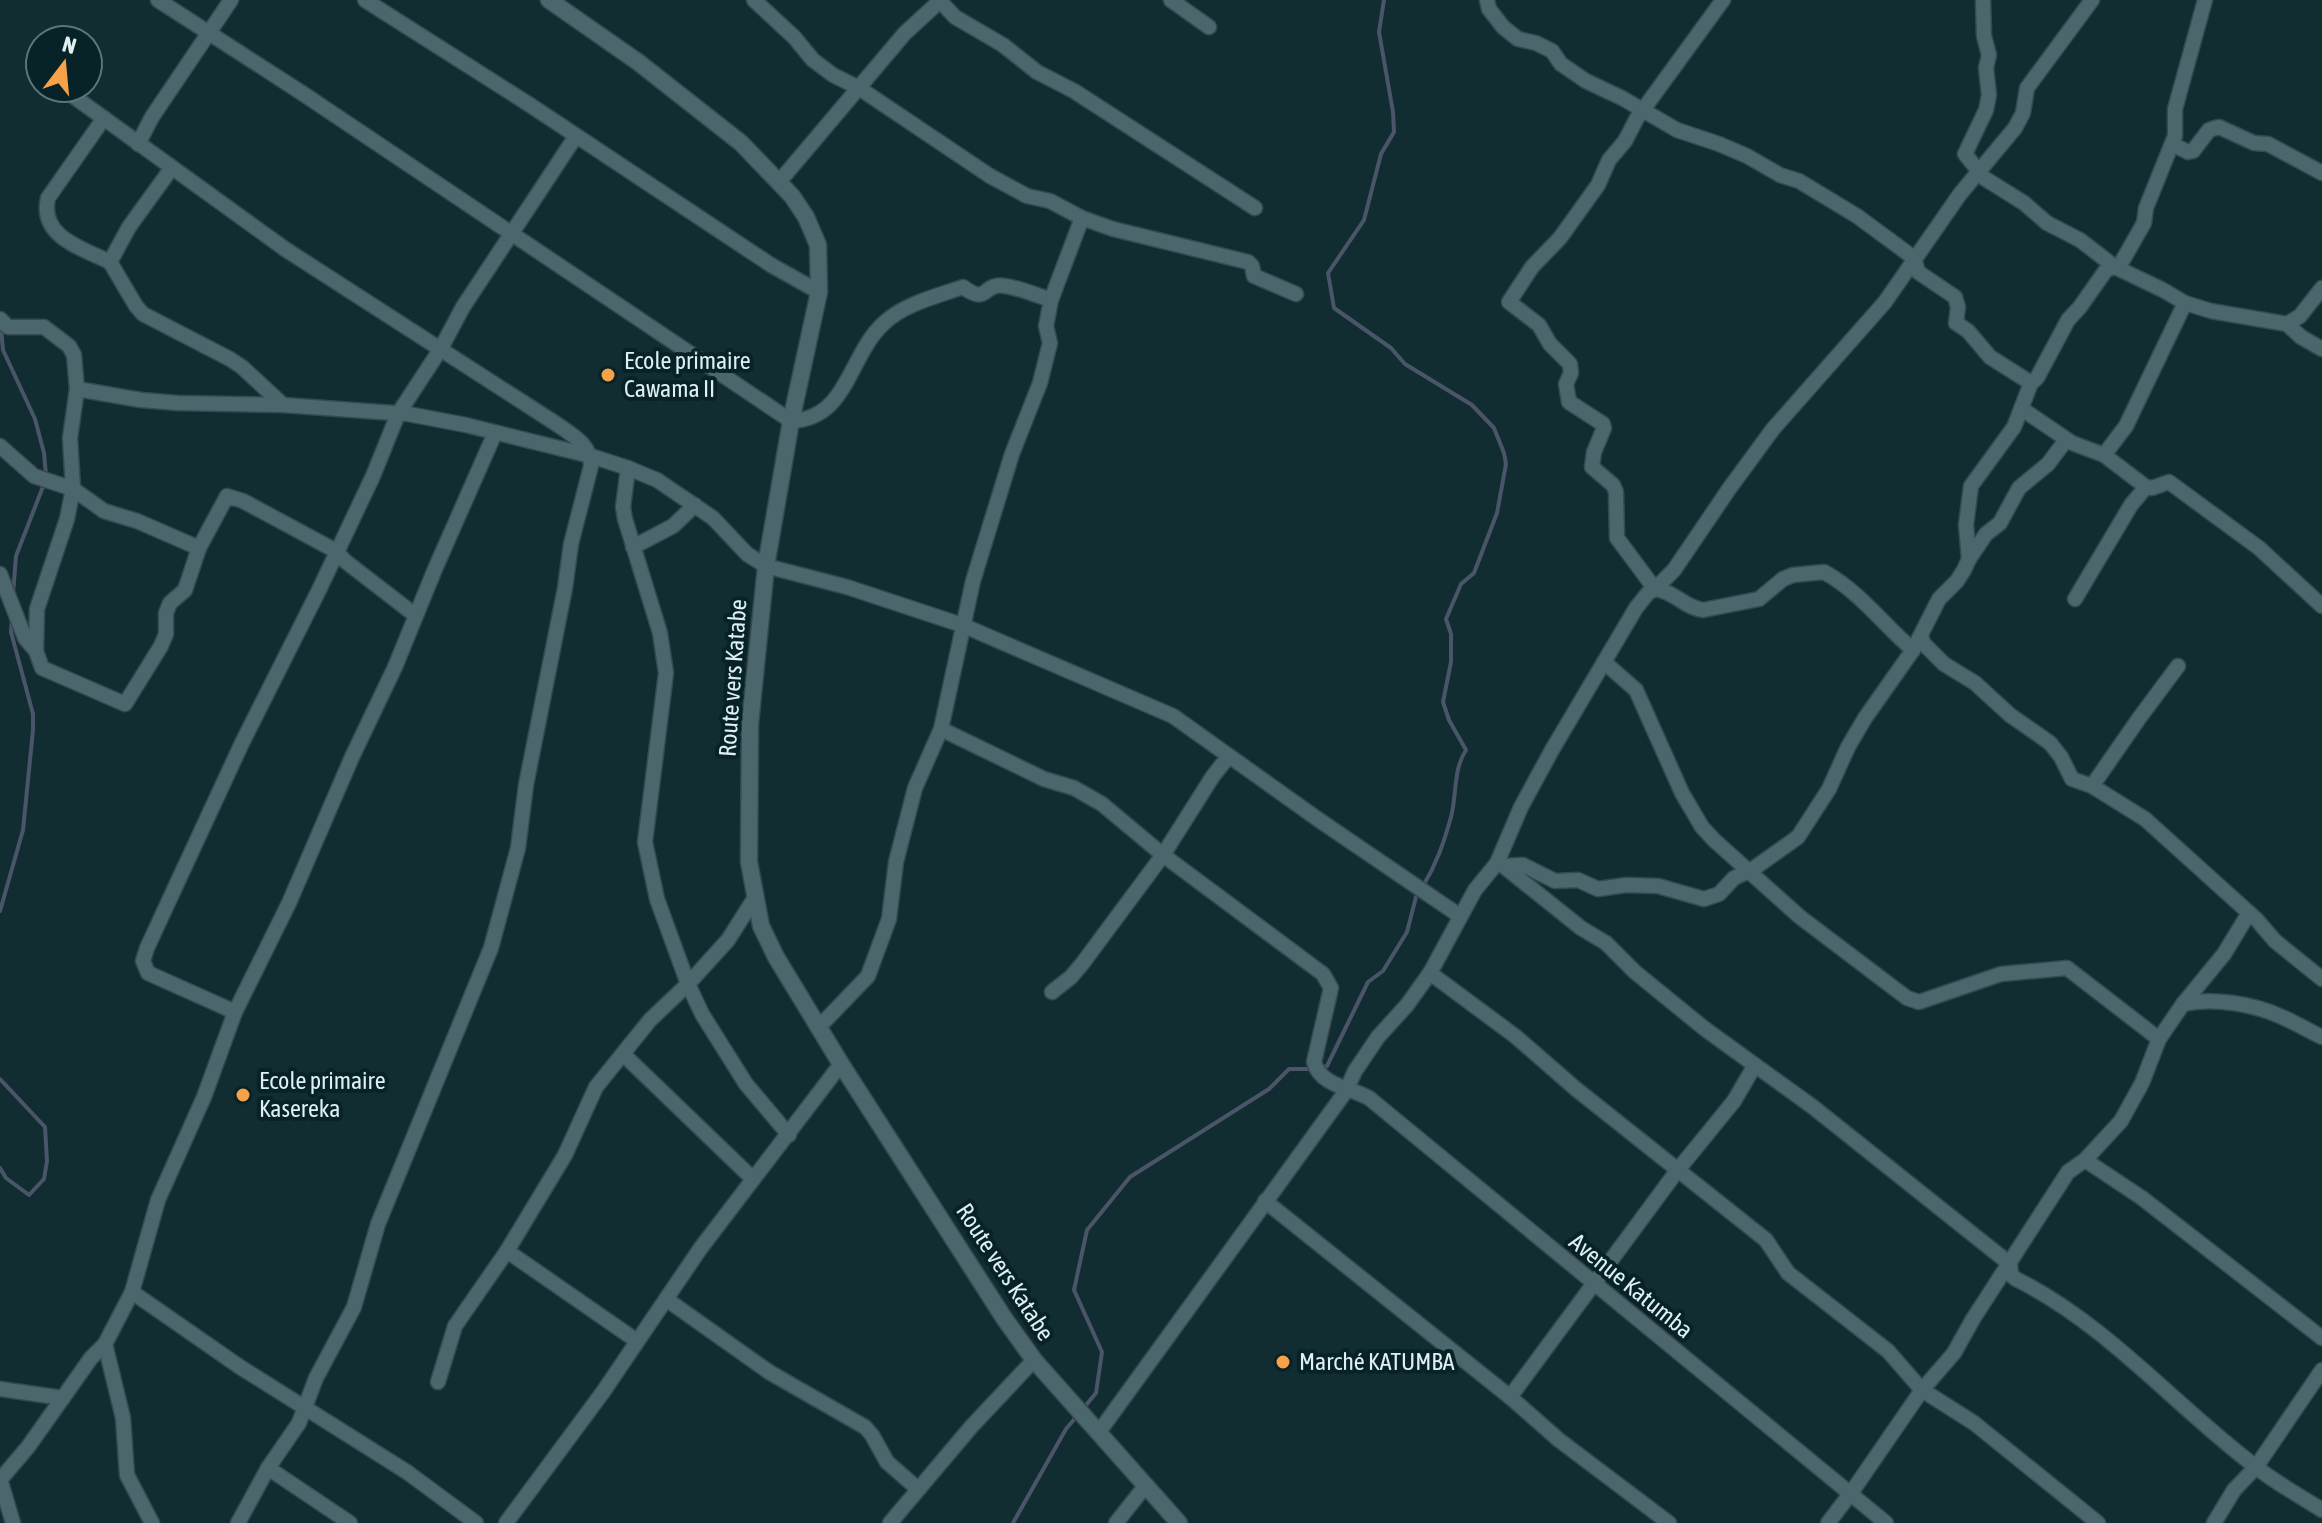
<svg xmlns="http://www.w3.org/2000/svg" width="2322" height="1523" viewBox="0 0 2322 1523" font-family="'Asap Condensed',sans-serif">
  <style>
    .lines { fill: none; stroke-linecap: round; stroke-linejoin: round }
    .stream { stroke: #4b5569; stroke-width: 4 }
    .minor-casing { stroke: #36494e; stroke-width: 17 }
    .tertiary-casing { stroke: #36494e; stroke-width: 19 }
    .minor { stroke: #4b676d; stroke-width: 14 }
    .tertiary { stroke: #4b676d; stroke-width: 16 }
    .poi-dot { fill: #f7a248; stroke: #072328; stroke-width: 3 }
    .labels { text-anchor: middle; stroke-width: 8; stroke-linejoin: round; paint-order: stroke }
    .poi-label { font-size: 24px; fill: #dfeff2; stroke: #072328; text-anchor: start }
    .street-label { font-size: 24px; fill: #dfeff2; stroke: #072328 }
  </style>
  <rect width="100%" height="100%" fill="#112d32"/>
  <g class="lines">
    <g class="stream">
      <path d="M 1384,0 L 1379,32 L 1393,112 L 1394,132 L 1381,154 L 1364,220 L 1328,273 L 1334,308 L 1391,348 L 1405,364 L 1472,405 L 1494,428 L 1504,453 L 1506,464 L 1497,513 L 1474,573 L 1461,584 L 1446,619 L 1451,634 L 1451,662 L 1443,702 L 1449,720 L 1466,750 C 1453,770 1457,794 1451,817 C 1444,842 1437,863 1423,886"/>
      <polyline points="1,329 3,350 35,419 44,453 46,475"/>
      <polyline points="13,594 16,556 44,484"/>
      <polyline points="0,911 23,830 33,730 33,714 11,632 12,618"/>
      <polyline points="0,1079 45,1127 47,1161 44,1179 29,1195 6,1178 0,1168"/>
      <polyline points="1082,1410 1096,1393 1102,1352 1074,1290 1087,1230 1130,1177 1269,1089 1289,1069 1315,1069 1327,1066 1368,982 1383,971 1407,932 1417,893"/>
      <polyline points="1013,1523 1066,1429 1077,1416"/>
    </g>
    <g class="minor-casing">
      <g id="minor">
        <path d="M 158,0 L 302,93 L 791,421 C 848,419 848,356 884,323 C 904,304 937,296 963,287 C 989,306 982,282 1005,286 C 1020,288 1036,295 1051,300"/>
        <polyline points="365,0 530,105 771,265 819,292"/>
        <polyline points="754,0 794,37 813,60 833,75 859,88 990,176 1027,196 1050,201 1082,218 1113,229 1248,262 1252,266 1254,276 1296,294"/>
        <polyline points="939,0 955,17 1003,45 1037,72 1074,91 1255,208"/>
        <polyline points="1171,0 1209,27"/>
        <polyline points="1487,0 1489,9 1503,27 1518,39 1536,43 1552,51 1561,64 1586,81 1622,98 1677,130 1719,144 1747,156 1780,175 1799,181 1857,216 1914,258 1918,272 1955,297 1958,307 1956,323 1968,331 1990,357 2031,383"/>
        <path d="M 1723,0 L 1637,118 L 1625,141 L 1609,160 L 1598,185 L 1560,238 L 1532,267 L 1509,302 L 1539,325 L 1550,344 L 1570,364 L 1571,373 L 1566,384 L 1569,402 L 1603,424 L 1604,428 L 1594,452 L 1592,467 L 1613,485 L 1616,492 L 1617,538 L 1655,589 C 1674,591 1685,608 1703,610 L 1759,599 L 1783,579 L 1793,575 L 1824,572 C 1859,591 1883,624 1913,650"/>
        <polyline points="1983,0 1984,36 1989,55 1986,68 1989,95 1986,110 1965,154 1984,178 2024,203 2047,223 2080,240 2115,267 2163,290 2185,303 2211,311 2287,324 2301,337 2322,349"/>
        <path d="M 62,88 L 285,249 L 555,423 C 572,435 591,444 591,466 L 571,544 L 565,588 L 526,785 L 518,848 L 491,948 L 378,1224 L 354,1307 L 316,1378 L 299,1423 L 268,1468 L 238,1523"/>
        <path d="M 104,118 L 48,198 C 39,237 82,248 110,262"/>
        <polyline points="138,144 152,117 231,0"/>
        <polyline points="2172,144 2188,152 2193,151 2209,130 2219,127 2254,143 2268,144 2322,173"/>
        <polyline points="171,169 129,227 110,262 136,306 143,314 230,359 242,367 283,405"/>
        <polyline points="779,182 905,33 941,0"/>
        <polyline points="0,319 8,327 44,327 69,346 74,355 77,389 70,438 73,489 34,476 0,446"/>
        <polyline points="2287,324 2300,316 2322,288"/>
        <polyline points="77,389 141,400 178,403 283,405 408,414 466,425 591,456 628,468 657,480 713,518 747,554 766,566 847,587 962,625 1173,716 1319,820 1460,916"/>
        <polyline points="2022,409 2072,443 2104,455 2146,487 2152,488 2169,482 2259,548 2322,606"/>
        <polyline points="2104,455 2126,426 2185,303"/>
        <polyline points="628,468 623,507 625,519 660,633 666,673 645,842 657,899 688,984 702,1014 746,1084 789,1135"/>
        <polyline points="633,547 673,526 695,505"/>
        <polyline points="1969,559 1986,534 2000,523 2019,488 2048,464 2066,440"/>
        <polyline points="0,574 25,638 36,651 42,668 125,704 161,646 166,634 166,613 170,603 185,590 199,548 227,496 243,501 336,551 345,561 415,615"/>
        <polyline points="2075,599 2131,505 2146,487"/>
        <polyline points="1921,635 1923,643 1944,664 1975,683 2010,715 2050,743 2061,757 2072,779 2092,786 2145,819 2257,920 2275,941 2322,979"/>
        <polyline points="36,651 37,609 67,519 73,489 104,511 137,521 199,548"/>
        <polyline points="1604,662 1636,690 1682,793 1702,827 1714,840 1800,917 1907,998 1919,1002 2001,974 2067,968 2159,1039"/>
        <path d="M 941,729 L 1044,779 L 1074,788 L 1102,804 L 1163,855 L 1323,974 L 1331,988 L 1314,1062 C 1320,1086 1352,1088 1369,1098 L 1886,1523"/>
        <polyline points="2092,786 2140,717 2178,666"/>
        <path d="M 1501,864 L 1581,928 L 1606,943 L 1635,972 L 1705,1029 L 1813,1107 L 2010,1264 L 2011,1275 L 2016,1279 C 2108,1325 2174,1405 2256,1467 C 2276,1483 2300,1496 2322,1510"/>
        <polyline points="1504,866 1523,865 1555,881 1578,880 1598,889 1626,885 1658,886 1704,899 1719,894 1734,878 1753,869 1798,837 1829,789 1848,747 1865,718 1913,650 1939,599 1957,581 1964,570 1969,559 1966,525 1971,486 2014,427 2031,383 2037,378 2068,320 2080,307 2106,270 2120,265 2144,223 2146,208 2175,136 2175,109 2205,0"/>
        <polyline points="1430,973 1515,1036 1576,1089 1766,1240 1788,1273 1888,1351 1922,1390 1974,1423 2098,1523"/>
        <polyline points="1052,992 1071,977 1082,964 1163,855 1213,776 1229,756"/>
        <path d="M 2183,1004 C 2213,997 2254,1004 2282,1017 C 2296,1023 2309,1031 2322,1037"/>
        <polyline points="235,1012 148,973 143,961 147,948 242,743 319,590 373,476 398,414 440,350 463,307 576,136"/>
        <polyline points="819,1027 868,976 889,919 896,862 915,788 941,729 973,581 1012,454 1040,383 1050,343 1046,326 1051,300 1082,218"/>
        <polyline points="623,1054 753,1179"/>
        <polyline points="2085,1160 2142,1198 2322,1338"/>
        <polyline points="1265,1201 1510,1397 1559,1440 1669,1523"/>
        <polyline points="507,1251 637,1341"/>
        <polyline points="132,1292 240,1367 407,1472 476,1523"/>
        <polyline points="666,1299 769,1372 865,1427 872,1435 887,1462 918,1489"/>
        <polyline points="105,1344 123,1418 127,1475 152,1523"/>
        <polyline points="438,1382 455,1326 507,1251 565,1155 596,1087 650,1020 688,984 728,940 754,899"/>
        <polyline points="0,1389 63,1398"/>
        <polyline points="1510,1397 1677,1171 1734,1101 1755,1065"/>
        <polyline points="1099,1432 1346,1091 1355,1071 1378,1037 1407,1005 1430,973 1475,890 1497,863 1521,807 1552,750 1636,608 1648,593 1655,589 1674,570 1729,489 1773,429 1885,302 1960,194 2015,128 2023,113 2027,88 2092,0"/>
        <polyline points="268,1468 350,1523"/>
        <polyline points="0,1479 13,1523"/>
        <polyline points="0,1480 28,1447 91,1358 105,1344 132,1292 158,1200 204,1097 235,1012 289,903 352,757 395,667 435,569 495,433"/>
        <polyline points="506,1523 603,1392 700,1249 841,1064"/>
        <polyline points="890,1523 971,1427 1034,1360"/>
        <polyline points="1116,1523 1146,1485"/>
        <polyline points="1828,1523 1851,1493 1922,1390 1954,1353 1973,1319 2068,1172 2085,1160 2121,1121 2142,1083 2159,1039 2183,1004 2224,954 2249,913"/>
        <polyline points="2214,1523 2234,1490 2256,1467 2322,1370"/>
      </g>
    </g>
    <g class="tertiary-casing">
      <polyline id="tertiary" points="549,0 638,62 741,143 792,196 806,217 818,245 819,292 791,421 766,566 750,724 749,862 761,926 776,957 841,1064 1004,1318 1034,1360 1179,1523"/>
    </g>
    <use href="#minor" class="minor"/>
    <use href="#tertiary" class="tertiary"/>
  </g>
  <g class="poi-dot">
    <circle cx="608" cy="375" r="8"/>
    <circle cx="243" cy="1095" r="8"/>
    <circle cx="1283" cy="1362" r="8"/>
  </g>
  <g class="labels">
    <g class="poi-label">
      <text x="624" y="369">Ecole primaire<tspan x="624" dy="28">Cawama II</tspan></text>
      <text x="259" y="1089">Ecole primaire<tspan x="259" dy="28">Kasereka</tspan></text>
      <text x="1299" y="1370">Marché KATUMBA</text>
    </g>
    <g class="street-label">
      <text transform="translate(733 678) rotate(-86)" y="8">Route vers Katabe</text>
      <text transform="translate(1005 1272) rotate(57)" y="8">Route vers Katabe</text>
      <text transform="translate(1631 1286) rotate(39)" y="8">Avenue Katumba</text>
    </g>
  </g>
  <g transform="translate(64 64) rotate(16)"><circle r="38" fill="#072328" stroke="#5d7579" stroke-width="2"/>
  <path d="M0-6L14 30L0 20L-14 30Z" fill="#f7a248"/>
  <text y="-12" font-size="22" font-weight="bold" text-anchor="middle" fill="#dfeff2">N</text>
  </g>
</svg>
